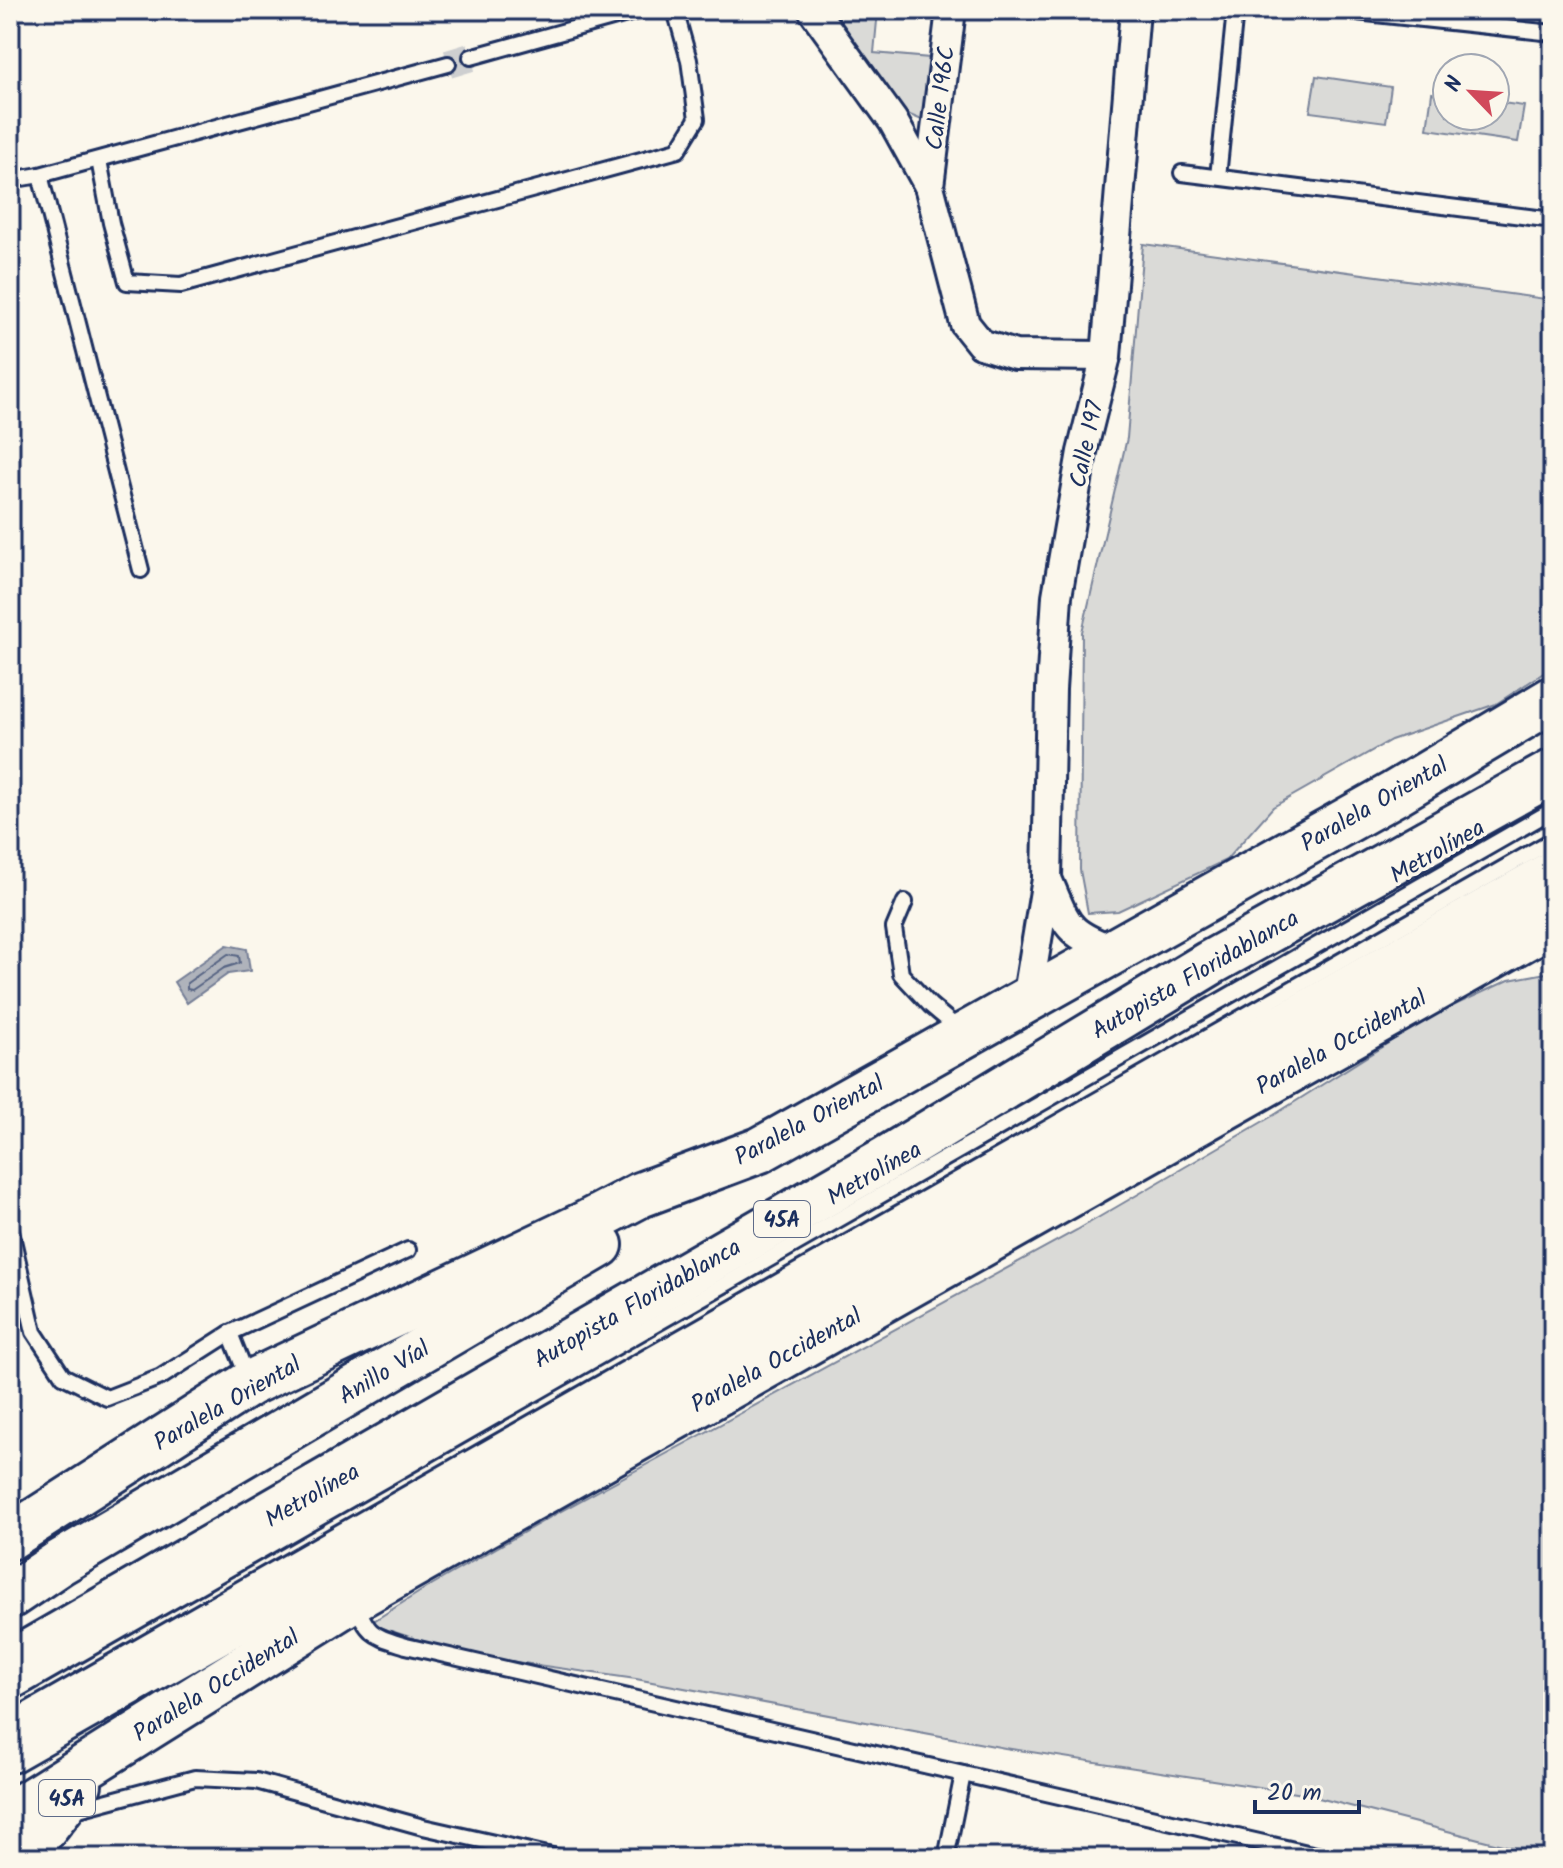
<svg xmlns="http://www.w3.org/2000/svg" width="1563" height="1868" viewBox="0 0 1563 1868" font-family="Kalam,sans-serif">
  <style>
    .green { fill: #dadad7; stroke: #7a849a; stroke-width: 2 }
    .water { fill: #afb3bb; stroke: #747e96; stroke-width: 2 }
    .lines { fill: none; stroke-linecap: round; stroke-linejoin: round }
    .shore { stroke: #566483; stroke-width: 2 }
    .street-tunnel { stroke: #cecfd0; stroke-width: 28; stroke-dasharray: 28 14; stroke-linecap: butt }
    .lane-casing { stroke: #1b2f5e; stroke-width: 20 }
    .street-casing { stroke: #1b2f5e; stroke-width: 34 }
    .highway-casing { stroke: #1b2f5e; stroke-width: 50 }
    .lane { stroke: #fbf7ec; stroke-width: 14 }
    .street { stroke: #fbf7ec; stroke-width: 28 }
    .highway { stroke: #fbf7ec; stroke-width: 44 }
    .labels { text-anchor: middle; stroke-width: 7; stroke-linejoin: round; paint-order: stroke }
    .shield { fill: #fbf7ec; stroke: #5e6b89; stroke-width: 2 }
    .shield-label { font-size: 22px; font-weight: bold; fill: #1b2f5e }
    .street-label { font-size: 24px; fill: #1b2f5e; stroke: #fbf7ec }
  </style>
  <rect width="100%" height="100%" fill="#fbf7ec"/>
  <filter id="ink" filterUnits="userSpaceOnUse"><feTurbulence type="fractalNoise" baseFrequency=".0125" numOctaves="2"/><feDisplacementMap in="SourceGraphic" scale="16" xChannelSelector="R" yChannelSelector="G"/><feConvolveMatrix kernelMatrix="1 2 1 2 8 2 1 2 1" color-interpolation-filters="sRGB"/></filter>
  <g filter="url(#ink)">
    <g class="green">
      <polygon points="830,10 878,10 874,53 952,60 945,130 889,106"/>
      <polygon points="1316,76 1391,87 1386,122 1310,112"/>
      <polygon points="1432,93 1447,95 1447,116 1495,116 1495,102 1524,106 1518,142 1427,129"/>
      <polygon points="1143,244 1553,300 1553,660 1545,672 1496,704 1391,740 1273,807 1226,860 1118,911 1088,913 1080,870 1082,632 1127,438"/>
      <polygon points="1546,973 1553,974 1553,1858 1303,1794 1005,1748 636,1679 502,1660 432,1644 369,1624 426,1588 554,1515 1077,1230 1274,1115 1431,1016 1509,980"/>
    </g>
    <polygon class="water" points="227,945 247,949 250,971 228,974 187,1003 174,982"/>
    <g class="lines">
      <polygon class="shore" points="228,954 239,956 240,963 224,968 192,990 187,989 187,983"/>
      <polyline class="street-tunnel" points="448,64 471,57"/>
      <g class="lane-casing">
        <g id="lane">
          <polyline points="1338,10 1553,33"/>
          <polyline points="471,57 641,10"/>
          <polyline points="99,160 111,223 127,282 181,285 678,150 697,119 689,60 675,10"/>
          <polyline points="1182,173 1553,220"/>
          <polyline points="40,175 448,64"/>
          <polyline points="1218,177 1235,10"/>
          <polyline points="10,180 40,175 141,570"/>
          <polyline points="905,902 894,928 901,974 930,1005 962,1032"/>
          <polyline points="10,1227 34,1332 63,1376 107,1398 161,1377 230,1333 408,1250"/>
          <polyline points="230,1333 249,1381"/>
          <path d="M 355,1602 C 369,1636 372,1635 406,1646 L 1329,1858"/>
          <polyline points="10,1694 1553,810"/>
          <polyline points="10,1720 1553,840"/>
          <polyline points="71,1811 195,1778 256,1781 423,1827 561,1858"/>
          <polyline points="946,1858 963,1774"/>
        </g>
      </g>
      <g class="street-casing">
        <g id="street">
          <polyline points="813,10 893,121 929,186"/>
          <polyline points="951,10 929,186 965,324 981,344 1015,355 1106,356"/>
          <path d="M 1047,879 C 1068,926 1064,932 1115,951"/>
          <polyline points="1027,1000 1047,879 1051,689 1057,596 1082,452 1106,356 1135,10"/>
        </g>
      </g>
      <g class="highway-casing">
        <g id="highway">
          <polyline points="10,1537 250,1383 583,1225 640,1195 760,1150 1394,794 1553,699"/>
          <polyline points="10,1596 59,1563 600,1245"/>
          <polyline points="10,1663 886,1159 1210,963 1553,772"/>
          <polyline points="10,1750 1553,873"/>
          <polyline points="10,1814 353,1599 1553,922"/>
          <polyline points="21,1858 79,1784"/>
        </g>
      </g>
      <use href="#lane" class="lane"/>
      <use href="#street" class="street"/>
      <use href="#highway" class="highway"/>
    </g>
  </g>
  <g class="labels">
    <g class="shield">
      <rect x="754" y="1201" width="56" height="36" rx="6"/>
      <rect x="39" y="1780" width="56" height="36" rx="6"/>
    </g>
    <g class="shield-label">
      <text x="782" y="1227">45A</text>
      <text x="67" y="1806">45A</text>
    </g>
    <g class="street-label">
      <text transform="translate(940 98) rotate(-83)" y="8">Calle 196C</text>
      <text transform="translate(1086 444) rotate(-78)" y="8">Calle 197</text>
      <text transform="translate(1374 804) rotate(-30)" y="8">Paralela Oriental</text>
      <text transform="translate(1437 851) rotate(-30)" y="8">Metrolínea</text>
      <text transform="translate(1195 974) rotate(-30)" y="8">Autopista Floridablanca</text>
      <text transform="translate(1341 1042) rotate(-29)" y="8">Paralela Occidental</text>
      <text transform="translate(809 1120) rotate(-28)" y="8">Paralela Oriental</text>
      <text transform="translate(874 1173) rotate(-30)" y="8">Metrolínea</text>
      <text transform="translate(637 1303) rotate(-30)" y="8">Autopista Floridablanca</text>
      <text transform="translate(776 1360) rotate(-29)" y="8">Paralela Occidental</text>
      <text transform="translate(384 1372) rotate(-31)" y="8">Anillo Víal</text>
      <text transform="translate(227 1403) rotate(-30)" y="8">Paralela Oriental</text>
      <text transform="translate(312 1495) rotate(-30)" y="8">Metrolínea</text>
      <text transform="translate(216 1685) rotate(-32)" y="8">Paralela Occidental</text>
    </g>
  </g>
  <rect width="1563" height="1868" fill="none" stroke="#fbf7ec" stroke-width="40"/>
  <rect x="20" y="20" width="1523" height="1828" fill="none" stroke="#1b2f5e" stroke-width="3" filter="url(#ink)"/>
  <g transform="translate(1471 92) rotate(295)"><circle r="38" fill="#fbf7ec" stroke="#a1a7b3" stroke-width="2"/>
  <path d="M0-6L14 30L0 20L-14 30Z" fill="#d1495b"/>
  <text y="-12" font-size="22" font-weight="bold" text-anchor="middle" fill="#1b2f5e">N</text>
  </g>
  <path d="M1255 1800v12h104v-12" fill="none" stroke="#1b2f5e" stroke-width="4"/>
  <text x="1267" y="1800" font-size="24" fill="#1b2f5e" stroke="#fbf7ec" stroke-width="6" paint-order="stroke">20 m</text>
</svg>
